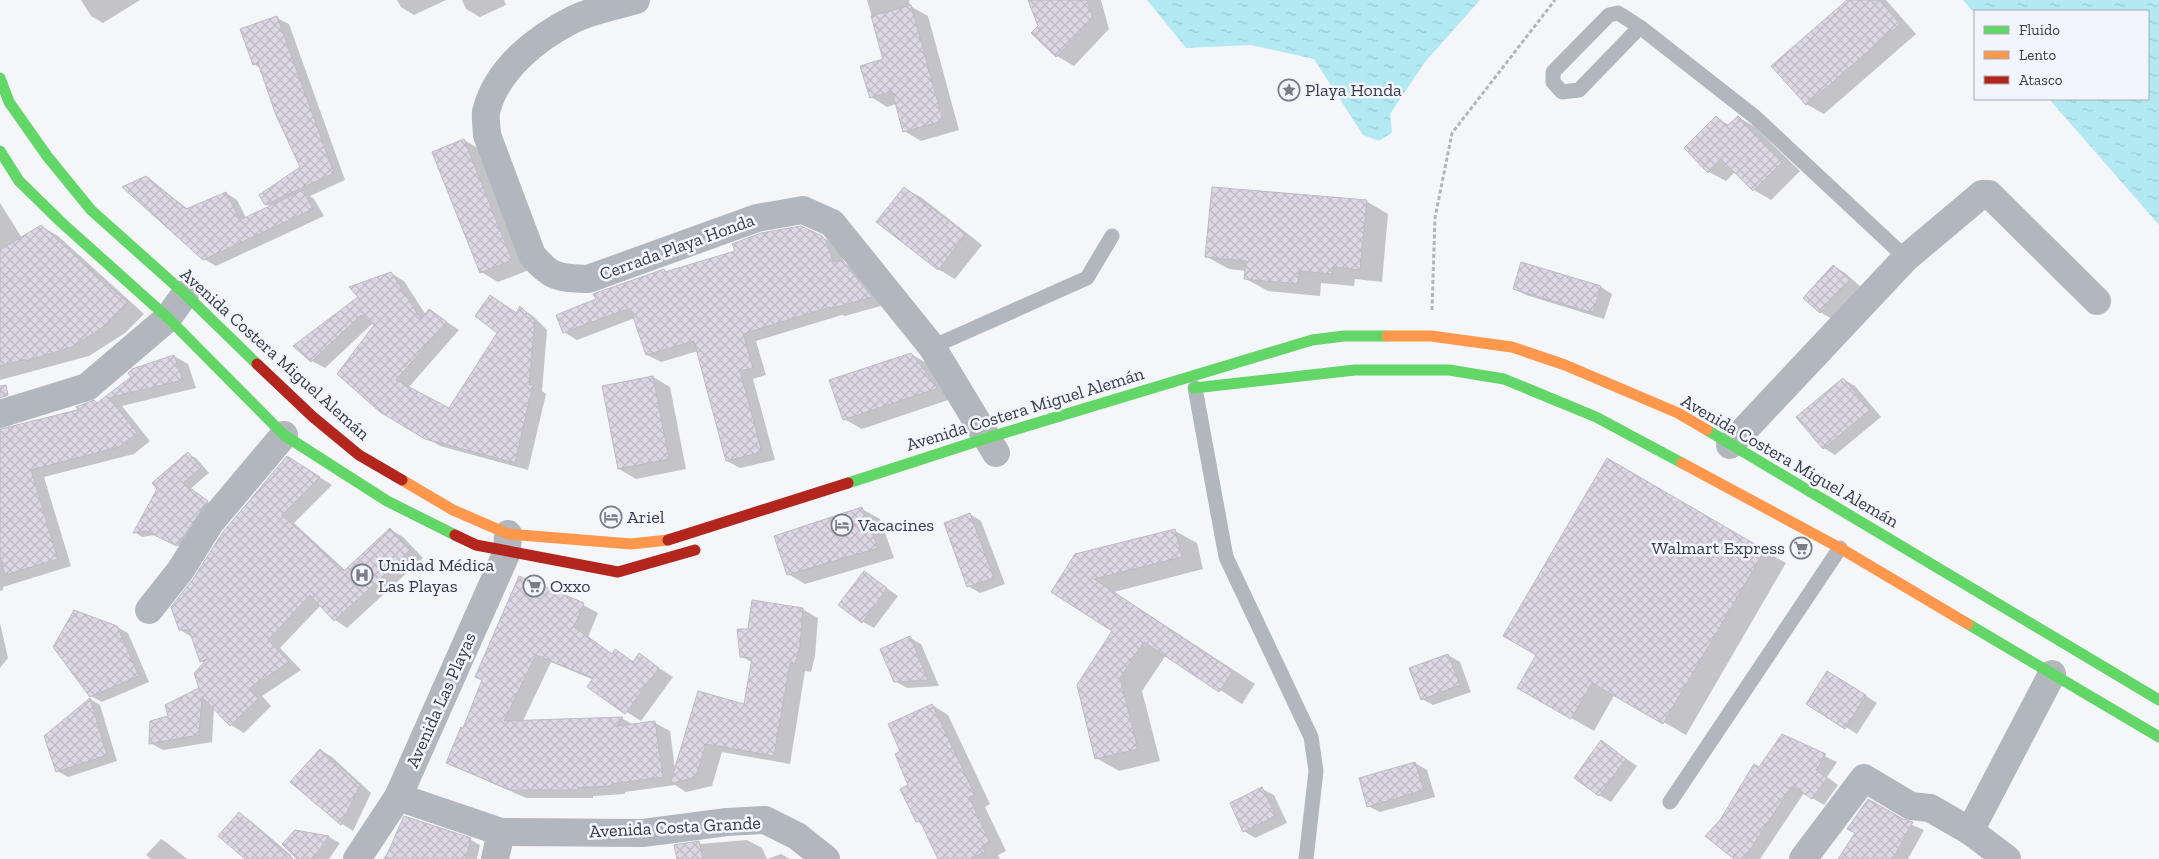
<svg xmlns="http://www.w3.org/2000/svg" width="2159" height="859" viewBox="0 0 2159 859" font-family="'Zilla Slab',serif">
  <style>
    .water { fill: url(#water-ripples) }
    .shadow { fill: #0003 }
    .building { fill: url(#building-cross-hatch); stroke: #bcbbc2 }
    .lines { fill: none; stroke-linecap: round; stroke-linejoin: round }
    .path { stroke: #b2b5bb; stroke-width: 3; stroke-dasharray: 4 2.5; stroke-linecap: butt }
    .lane { stroke: #b2b7bd; stroke-width: 15 }
    .street { stroke: #b2b7bd; stroke-width: 28 }
    .fast { stroke: #63d668; stroke-width: 11 }
    .slow { stroke: #ff974d; stroke-width: 11 }
    .jam { stroke: #b3261e; stroke-width: 11 }
    .labels { text-anchor: middle; stroke-width: 5; stroke-linejoin: round; paint-order: stroke }
    .poi-label { font-size: 18px; fill: #383b48; stroke: #f3f5fc; text-anchor: start }
    .street-label { font-size: 18px; fill: #383b48; stroke: #f3f5fc }
  </style>
  <defs>
    <pattern id="water-ripples" width="26" height="14" patternUnits="userSpaceOnUse" patternTransform="scale(1.25)"><rect width="26" height="14" fill="#b2e9f3"/><path d="M2 4q2-2 4 0t4 0M15 11q2-2 4 0t4 0" fill="none" stroke="#9ac9d2"/></pattern>
    <pattern id="building-cross-hatch" width="8" height="8" patternUnits="userSpaceOnUse" patternTransform="scale(1.25)"><rect width="8" height="8" fill="#dbd7e3"/><path d="M0 0l8 8M0 8l8-8" fill="none" stroke="#bdb9c4"/></pattern>
  </defs>
  <rect width="100%" height="100%" fill="#f5f6fa"/>
  <g class="water">
    <polygon points="1147,0 1480,0 1425,62 1390,114 1392,133 1379,141 1363,135 1314,59 1251,45 1186,48"/>
    <polygon points="1963,0 2159,0 2159,225 2049,99 2148,99 2148,11 1975,11 1975,14"/>
  </g>
  <g class="shadow">
    <polygon points="81,0 140,0 103,23 91,16"/>
    <polygon points="397,0 446,0 414,15 401,7"/>
    <polygon points="462,0 504,0 506,5 480,17 466,9"/>
    <polygon points="867,0 909,0 910,6 928,16 959,130 921,141 904,131 896,104 887,107 871,97 885,60"/>
    <polygon points="1030,0 1101,0 1109,29 1074,66 1057,56 1033,33 1039,26"/>
    <polygon points="1849,0 1886,0 1916,34 1824,114 1806,104"/>
    <polygon points="277,18 289,24 345,180 310,196 314,199 324,216 216,266 204,259 146,177 188,209 226,193 237,200 246,218 271,207 266,204 301,167 261,69 254,64"/>
    <polygon points="1738,117 1755,127 1800,171 1771,200 1754,190 1735,172 1726,181 1709,172 1716,118 1729,125"/>
    <polygon points="464,140 481,150 529,270 498,282 481,272"/>
    <polygon points="904,188 922,198 982,245 955,279 938,269"/>
    <polygon points="1366,201 1388,214 1382,282 1355,279 1354,286 1321,283 1320,296 1268,291 1246,279 1247,271 1229,269 1207,257"/>
    <polygon points="0,203 22,238 41,226 58,236 144,314 125,333 89,356 0,380"/>
    <polygon points="822,237 836,245 841,251 844,263 855,269 884,305 845,316 842,315 756,341 766,375 753,379 775,460 740,468 727,461 698,351 661,362 647,355 635,318 577,340 564,332 664,270 668,272"/>
    <polygon points="1834,266 1845,273 1861,287 1832,319 1820,312"/>
    <polygon points="391,273 404,281 426,315 430,311 459,330 408,388 449,409 499,333 491,296 517,313 521,308 533,316 547,330 542,391 546,394 528,470 440,446 381,411 375,325 373,323 325,368 312,361"/>
    <polygon points="1601,287 1612,294 1604,319 1526,295 1514,289"/>
    <polygon points="911,354 928,364 954,398 862,429 844,419"/>
    <polygon points="174,356 188,364 196,388 122,406 150,441 134,454 44,477 71,566 3,587 3,590 0,591 0,430 98,404"/>
    <polygon points="653,377 670,387 686,469 636,479 619,469"/>
    <polygon points="1843,379 1855,386 1881,417 1835,455 1824,448 1797,417"/>
    <polygon points="188,454 196,458 209,473 190,489 215,507 186,549 155,535 142,537 135,532"/>
    <polygon points="1607,460 1786,563 1686,735 1615,694 1594,731 1519,688 1538,655"/>
    <polygon points="300,465 332,485 294,523 346,571 390,529 403,537 423,558 347,628 335,620 321,605 280,648 301,670 262,696 271,706 244,733 231,725 214,708 212,742 163,750 150,743 169,717 200,689 205,663 201,661 192,637 180,630"/>
    <polygon points="862,509 880,519 894,558 805,584 788,574"/>
    <polygon points="970,514 981,521 1005,584 980,593 968,586"/>
    <polygon points="1175,531 1197,543 1203,569 1114,592 1255,684 1242,704 1166,655 1142,691 1160,761 1119,771 1096,758 1113,631 1052,592"/>
    <polygon points="864,572 898,596 874,628 863,622"/>
    <polygon points="583,605 598,613 588,637 613,655 616,651 634,662 639,655 673,677 641,721 588,687 594,680 551,662 523,721 623,719 634,725 655,723 670,731 675,769 745,705 753,663 741,656 749,631 802,609 818,618 815,656 811,672 805,671 790,764 722,752 712,786 686,792 675,785 625,792 625,794 593,796 593,798 526,798 447,763 464,730"/>
    <polygon points="0,623 8,658 0,668"/>
    <polygon points="117,627 128,633 149,682 102,702 91,696"/>
    <polygon points="910,638 921,644 939,686 907,688 895,681"/>
    <polygon points="1448,655 1460,662 1471,692 1433,705 1422,699"/>
    <polygon points="1839,679 1877,703 1857,734 1846,727"/>
    <polygon points="90,699 100,705 117,761 68,777 57,771"/>
    <polygon points="932,705 948,715 990,804 985,807 1006,851 998,855 1000,859 940,859 923,825 917,821 902,752"/>
    <polygon points="1782,736 1837,762 1827,777 1838,785 1824,805 1804,793 1760,859 1736,859 1721,821"/>
    <polygon points="1601,742 1637,766 1611,802 1599,795"/>
    <polygon points="320,750 332,757 371,793 353,831 342,824 291,782"/>
    <polygon points="1415,763 1427,770 1435,797 1380,812 1368,806"/>
    <polygon points="1262,789 1274,795 1287,823 1255,838 1244,831"/>
    <polygon points="239,814 251,821 292,856 289,859 247,859"/>
    <polygon points="1903,821 1924,830 1908,859 1840,859 1856,833"/>
    <polygon points="295,832 329,837 340,843 329,859 299,859"/>
    <polygon points="161,839 166,842 187,859 151,859 146,855"/>
    <polygon points="471,840 480,845 477,859 383,859 390,849"/>
    <polygon points="747,840 762,848 767,859 781,854 790,859 678,859 676,846"/>
  </g>
  <g class="building">
    <polygon points="1028,0 1087,0 1093,19 1056,57 1031,33 1038,26"/>
    <polygon points="1847,0 1879,0 1900,24 1806,105 1771,66"/>
    <polygon points="911,5 943,121 903,132 892,91 870,98 860,66 883,59 871,16"/>
    <polygon points="277,16 334,173 265,205 259,195 300,167 276,115 258,63 253,65 240,29"/>
    <polygon points="1716,116 1727,126 1738,116 1783,161 1753,191 1721,159 1708,173 1684,148"/>
    <polygon points="464,139 512,260 480,273 432,152"/>
    <polygon points="146,176 186,209 226,192 240,220 303,190 313,209 203,260 122,187"/>
    <polygon points="904,187 966,234 938,270 876,222"/>
    <polygon points="1212,187 1367,200 1360,270 1333,267 1332,274 1299,271 1298,284 1244,279 1246,261 1205,257"/>
    <polygon points="41,225 128,303 108,324 72,347 26,361 26,359 0,366 0,250"/>
    <polygon points="801,226 822,236 827,242 833,262 842,260 872,297 830,309 830,307 743,334 753,368 740,371 762,452 726,461 694,341 646,355 630,308 563,333 556,315 596,299 593,294 664,269 665,272 735,251 732,244 761,233"/>
    <polygon points="1521,262 1601,286 1593,313 1513,289"/>
    <polygon points="1833,265 1850,280 1820,313 1803,298"/>
    <polygon points="391,272 421,319 429,309 447,322 396,380 449,408 497,333 475,316 490,295 516,313 520,306 535,321 529,385 533,385 515,463 425,439 380,412 337,374 374,325 361,315 311,362 293,346 358,297 349,287"/>
    <polygon points="911,353 938,388 843,420 829,380"/>
    <polygon points="174,355 183,380 109,398 137,433 119,447 31,470 58,559 5,575 0,557 0,429 78,410 76,407 94,400 97,403 131,377 128,373 132,369"/>
    <polygon points="653,376 669,459 618,469 602,386"/>
    <polygon points="1843,378 1870,410 1823,449 1796,417"/>
    <polygon points="6,385 8,395 0,398 0,386"/>
    <polygon points="188,452 201,468 183,483 208,501 177,546 146,531 133,533 157,489 152,483"/>
    <polygon points="287,456 320,477 282,515 344,571 390,528 411,551 334,621 310,595 268,640 289,662 250,688 259,698 230,726 202,697 199,735 149,744 150,721 168,716 165,705 199,688 194,673 207,659 200,662 189,630 179,630 171,607 193,579 223,532"/>
    <polygon points="1607,458 1765,550 1663,724 1592,683 1571,719 1517,688 1536,655 1503,636"/>
    <polygon points="862,507 878,548 787,575 774,536"/>
    <polygon points="970,513 994,578 967,587 944,523"/>
    <polygon points="1175,529 1182,557 1094,579 1233,671 1219,692 1144,642 1120,678 1138,749 1095,759 1077,685 1112,631 1051,592 1075,554"/>
    <polygon points="864,571 887,588 862,623 838,605"/>
    <polygon points="519,576 584,603 574,627 612,654 615,649 633,662 639,653 659,668 625,714 587,687 593,678 536,655 504,721 623,717 617,726 655,721 663,777 611,784 611,786 578,788 578,790 510,790 446,763 461,727 463,728 482,680 475,677"/>
    <polygon points="752,600 803,608 800,647 795,664 790,663 774,756 706,744 696,777 670,784 698,691 744,704 752,658 740,657 737,629 748,629"/>
    <polygon points="74,610 117,626 139,676 90,697 53,647"/>
    <polygon points="910,636 928,680 894,682 880,649"/>
    <polygon points="1448,654 1460,685 1421,700 1409,668"/>
    <polygon points="1827,671 1866,695 1845,729 1806,704"/>
    <polygon points="90,698 107,755 56,772 44,736"/>
    <polygon points="932,704 975,795 969,797 990,842 982,846 985,852 970,859 938,859 920,821 916,822 900,789 908,785 895,754 900,751 888,724"/>
    <polygon points="1782,734 1826,754 1816,770 1827,778 1812,799 1792,786 1744,859 1734,859 1705,836 1720,820 1754,764 1759,767"/>
    <polygon points="1601,740 1626,759 1599,796 1574,778"/>
    <polygon points="320,749 360,785 341,825 290,782"/>
    <polygon points="1415,762 1424,790 1367,807 1359,778"/>
    <polygon points="1262,787 1276,816 1243,832 1230,803"/>
    <polygon points="1868,799 1903,819 1913,822 1893,859 1838,859 1855,833 1847,829"/>
    <polygon points="239,812 293,859 245,859 218,836"/>
    <polygon points="404,816 471,838 466,859 385,859"/>
    <polygon points="295,830 329,836 313,859 297,859 282,844"/>
    <polygon points="699,841 703,859 677,859 674,845"/>
  </g>
  <g class="lines">
    <polyline class="path" points="1432,310 1435,218 1452,133 1555,0"/>
    <g class="lane">
      <polyline points="1640,27 1579,90 1562,92 1553,82 1553,72 1609,15 1618,13 1640,27 1755,117 1906,258"/>
      <polyline points="932,347 1087,278 1112,236"/>
      <polyline points="1195,388 1226,557 1311,737 1316,771 1306,859"/>
      <polyline points="1670,802 1840,548"/>
    </g>
    <g class="street">
      <path d="M 636,0 C 616,6 592,10 574,19 C 536,38 496,70 486,112 C 485,119 487,128 487,135 L 532,255 C 551,278 559,278 588,279 L 757,218 L 803,210 L 832,223 L 932,347 L 996,453"/>
      <polyline points="0,414 87,387 168,318 185,294"/>
      <polyline points="1730,445 1906,258 1982,194 1989,194 2097,301"/>
      <polyline points="149,610 180,571 210,523 284,435"/>
      <polyline points="398,797 501,832 643,833 727,822 765,820 797,836 826,859"/>
      <polyline points="1970,831 2052,674"/>
      <polyline points="357,859 398,797 507,552 508,534"/>
      <polyline points="495,859 501,832"/>
      <polyline points="1803,859 1864,778 1911,806 1930,808 1970,831 2007,859"/>
    </g>
    <g class="fast">
      <polyline points="0,78 9,102 47,156 91,210 185,294 257,364"/>
      <polyline points="0,151 19,181 62,223 168,318 284,435 387,501 455,535"/>
      <polyline points="1194,388 1355,370 1449,370 1504,379 1596,417 1682,463"/>
      <polyline points="1707,430 2159,700"/>
      <polyline points="848,483 987,438 1312,340 1344,336 1387,336"/>
      <polyline points="1968,624 2159,737"/>
    </g>
    <g class="slow">
      <polyline points="1387,336 1431,336 1512,347 1565,365 1678,413 1707,430"/>
      <polyline points="1682,463 1840,548 1968,624"/>
      <polyline points="402,480 453,510 508,534 631,544 668,540"/>
    </g>
    <g class="jam">
      <polyline points="257,364 313,417 359,455 402,480"/>
      <polyline points="455,535 476,545 618,572 695,550"/>
      <polyline points="668,540 848,483"/>
    </g>
  </g>
  <defs>
    <g id="sight-ring" transform="scale(1.125)"><circle r="9.5" fill="#f3f5fc" stroke="#7a7c86" stroke-width="1.5"/><path d="M0-6L1.8-2.2L6-1.7L2.9 1.2L3.7 5.4L0 3.3L-3.7 5.4L-2.9 1.2L-6-1.7L-1.8-2.2Z" fill="#7a7c86"/></g>
    <g id="hotel-ring" transform="scale(1.125)"><circle r="9.5" fill="#f3f5fc" stroke="#7a7c86" stroke-width="1.5"/><path d="M-6-4.5h1.5V1H6V5H4.5V3h-9V5H-6ZM-4 0a1.8 1.8 0 1 1 3.6 0ZM.5 0V-2.5h3Q6-2.5 6 0Z" fill="#7a7c86"/></g>
    <g id="supermarket-ring" transform="scale(1.125)"><circle r="9.5" fill="#f3f5fc" stroke="#7a7c86" stroke-width="1.5"/><path d="M-6-5.5h2.5l.6 2H6L4.5 2H-2.5L-4.4-4H-6ZM-1.5 3.2a1.3 1.3 0 1 0 .1 0ZM3 3.2a1.3 1.3 0 1 0 .1 0Z" fill="#7a7c86"/></g>
    <g id="hospital-ring" transform="scale(1.125)"><circle r="9.5" fill="#f3f5fc" stroke="#7a7c86" stroke-width="1.5"/><path d="M-5-5h3v3.5h4V-5h3V5h-3V1.5h-4V5h-3Z" fill="#7a7c86"/></g>
  </defs>
  <g fill-rule="evenodd">
    <use href="#sight-ring" x="1289" y="90"/>
    <use href="#hotel-ring" x="611" y="517"/>
    <use href="#hotel-ring" x="842" y="525"/>
    <use href="#supermarket-ring" x="1801" y="548"/>
    <use href="#hospital-ring" x="362" y="575"/>
    <use href="#supermarket-ring" x="534" y="586"/>
  </g>
  <g class="labels">
    <g class="poi-label">
      <text x="1305" y="96">Playa Honda</text>
      <text x="627" y="523">Ariel</text>
      <text x="858" y="531">Vacacines</text>
      <text x="1785" y="554" text-anchor="end">Walmart Express</text>
      <text x="378" y="571">Unidad Médica<tspan x="378" dy="21">Las Playas</tspan></text>
      <text x="550" y="592">Oxxo</text>
    </g>
    <g class="street-label">
      <text transform="translate(677 247) rotate(-20)" y="6">Cerrada Playa Honda</text>
      <text transform="translate(275 354) rotate(42)" y="6">Avenida Costera Miguel Alemán</text>
      <text transform="translate(1025 409) rotate(-17)" y="6">Avenida Costera Miguel Alemán</text>
      <text transform="translate(1790 461) rotate(30)" y="6">Avenida Costera Miguel Alemán</text>
      <text transform="translate(441 700) rotate(-66)" y="6">Avenida Las Playas</text>
      <text transform="translate(675 827) rotate(-3)" y="6">Avenida Costa Grande</text>
    </g>
  </g>
  <rect x="1974" y="10" width="175" height="90" fill="#f3f5fc" stroke="#a8abb4"/>
  <rect x="1984" y="26" width="25" height="8" fill="#63d668" stroke="#a8abb4"/>
  <text x="2019" y="35" font-size="15" fill="#383b48">Fluido</text>
  <rect x="1984" y="51" width="25" height="8" fill="#ff974d" stroke="#a8abb4"/>
  <text x="2019" y="60" font-size="15" fill="#383b48">Lento</text>
  <rect x="1984" y="76" width="25" height="8" fill="#b3261e" stroke="#a8abb4"/>
  <text x="2019" y="85" font-size="15" fill="#383b48">Atasco</text>
</svg>
